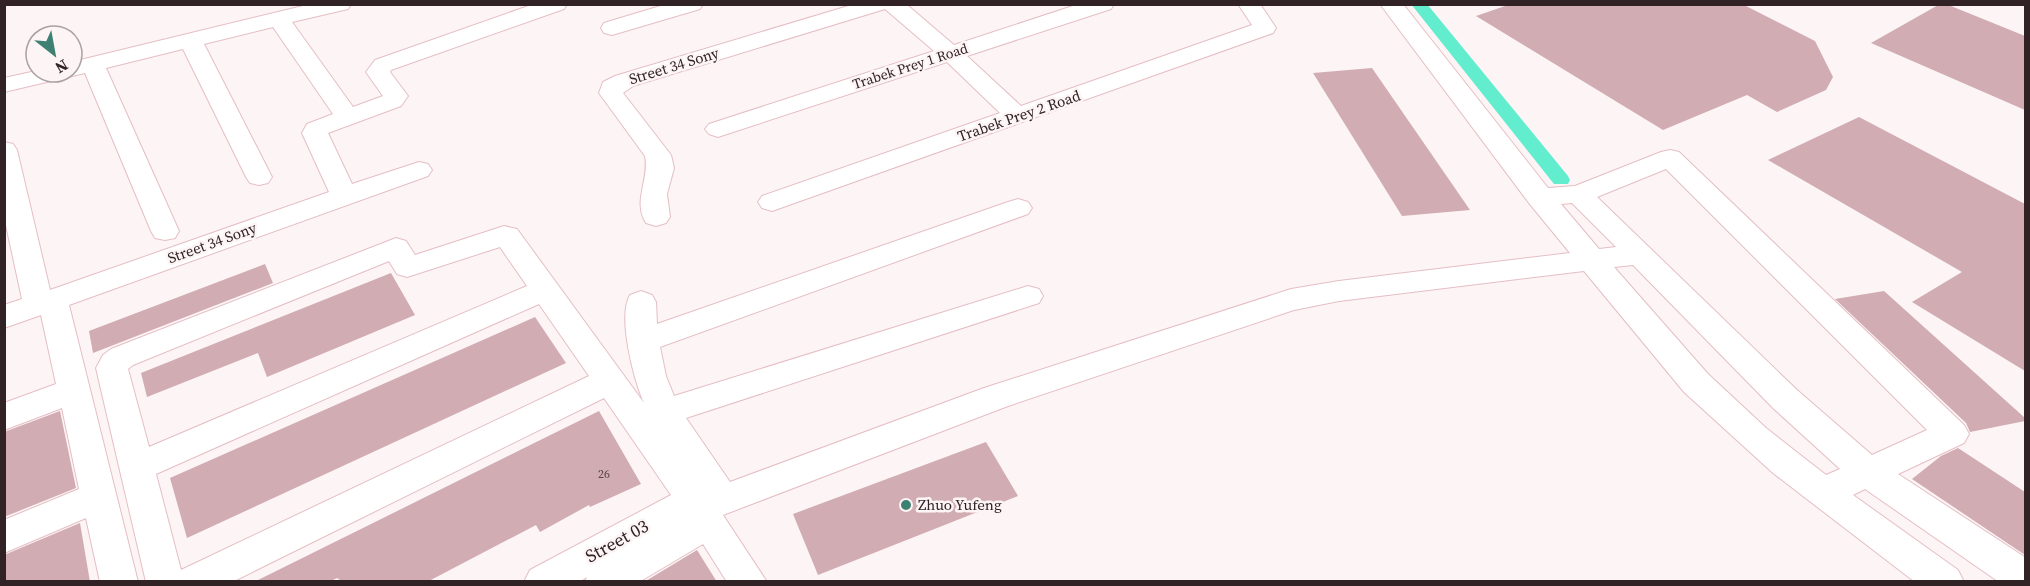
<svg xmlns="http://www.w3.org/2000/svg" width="2030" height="586" viewBox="0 0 2030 586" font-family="'Source Serif 4',serif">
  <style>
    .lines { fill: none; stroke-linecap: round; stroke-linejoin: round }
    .canal { fill: #62edcf; fill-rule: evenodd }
    .building { fill: #d1acb2 }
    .minor-casing { stroke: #e5bec4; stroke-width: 2 }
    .minor { fill: #fff; fill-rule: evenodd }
    .poi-dot { fill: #3e8071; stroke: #fcf4f5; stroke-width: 2 }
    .labels { text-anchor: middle; stroke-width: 5; stroke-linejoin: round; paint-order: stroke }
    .number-label { font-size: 12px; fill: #594548 }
    .far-street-label { font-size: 14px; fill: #312325; stroke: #fcf4f5 }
    .street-label { font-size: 15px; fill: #312325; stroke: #fcf4f5 }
    .poi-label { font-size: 15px; fill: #312325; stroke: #fcf4f5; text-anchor: start }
    .near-street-label { font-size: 18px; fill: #312325; stroke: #fcf4f5 }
  </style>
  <rect width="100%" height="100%" fill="#fcf4f5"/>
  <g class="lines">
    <polygon class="canal" points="1411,4 1427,4 1568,176 1570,180 1568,184 1554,184"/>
  </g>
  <g class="building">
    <polygon points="1511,4 1742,4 1815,41 1833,77 1826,90 1777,112 1747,95 1663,130 1476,16"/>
    <polygon points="1940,4 1946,4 2025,36 2025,110 1871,43"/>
    <polygon points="1372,68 1470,210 1402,216 1313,73"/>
    <polygon points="1859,117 2025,204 2025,371 1912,302 1962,272 1768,160"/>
    <polygon points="265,264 273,283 93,353 89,331"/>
    <polygon points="391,273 415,315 267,377 258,353 147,397 141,373"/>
    <polygon points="1884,291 2025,418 2025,421 1970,432 1966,423 1835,299"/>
    <polygon points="535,317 566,363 187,538 170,478"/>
    <polygon points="60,411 76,488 4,517 4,432"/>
    <polygon points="599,411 641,484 590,507 589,505 540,532 536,525 427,582 343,582 337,578 329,582 254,582"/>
    <polygon points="986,442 1018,496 818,575 793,514"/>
    <polygon points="1958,448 2025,492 2025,555 1912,479 1941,456"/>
    <polygon points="80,523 90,582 4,582 4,555"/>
    <polygon points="697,550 717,582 644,582"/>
  </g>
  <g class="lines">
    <g class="minor-casing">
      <g id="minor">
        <polygon points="311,4 351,4 348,9 292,22 353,107 383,96 366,72 375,60 534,4 567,4 564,9 391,70 390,72 408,96 401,106 328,133 352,184 419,162 428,164 432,170 428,176 69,305 138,582 100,582 86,518 4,553 4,520 79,489 62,408 4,430 4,403 56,384 41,315 4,328 4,305 22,299 4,216 4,142 13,144 17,150 50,290 329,192 302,133 307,124 333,114 273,27 204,44 272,177 268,183 259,185 250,183 246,177 183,49 106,68 179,231 175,238 165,240 155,238 151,231 85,73 4,92 4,78 36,71 72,72 72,62"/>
        <polygon points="667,4 703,4 700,9 612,35 604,33 601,28 604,23"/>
        <path d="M 855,4 L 906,4 L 954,45 L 1079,4 L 1114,4 L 1111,9 L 967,56 L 1021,106 L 1252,25 L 1238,4 L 1260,4 L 1276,28 L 1273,33 L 772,211 L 762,208 L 758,202 L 762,196 L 1000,113 L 947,62 L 727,134 L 718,137 L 709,134 L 705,129 L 709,124 L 934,51 L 885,9 L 633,86 L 623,93 L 671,155 L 674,168 L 667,194 L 670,217 L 666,223 L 656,226 L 646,223 C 632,201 650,179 645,156 L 599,93 L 603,82 L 615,76 Z"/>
        <path d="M 1380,4 L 1403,4 L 1548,188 L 1575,186 L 1661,152 L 1670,150 L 1679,152 L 1964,425 L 1969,434 L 1964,443 L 1898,474 L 2026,558 L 2026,582 L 1999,582 L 1865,489 L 1853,495 L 1958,570 L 1964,582 L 1915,582 L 1773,473 L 1684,392 L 1584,271 L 1339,301 L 1294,310 L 1008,406 L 723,515 L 767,582 L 727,582 L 703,544 L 639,582 L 585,582 L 587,577 L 579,582 L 524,582 L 530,570 L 671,495 L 604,398 L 232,582 L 146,582 L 96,368 L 103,355 L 111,349 L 396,238 L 406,241 L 415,255 L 504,226 L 517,229 L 644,403 C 634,380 617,317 630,295 L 641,291 L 652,295 L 656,302 L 657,324 L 1008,202 L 1018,199 L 1028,202 L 1032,208 L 1028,214 L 660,347 L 666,376 L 674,396 L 1028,286 L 1039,289 L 1043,296 L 1039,303 L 686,418 L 730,482 L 984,388 L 1291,289 L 1339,281 L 1570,253 L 1529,203 ZM 1666,169 L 1927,430 L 1872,455 L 1797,390 L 1597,197 ZM 1572,203 L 1616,247 L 1599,249 L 1561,204 ZM 500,247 L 527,286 L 149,447 L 128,369 L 133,365 L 389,261 L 397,274 L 407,277 ZM 1633,265 L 1773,408 L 1840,469 L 1826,475 L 1766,428 L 1708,374 L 1614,267 ZM 539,304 L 589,376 L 181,570 L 156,474 Z"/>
      </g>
    </g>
    <use href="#minor" class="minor"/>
  </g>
  <circle class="poi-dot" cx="906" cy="505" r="6"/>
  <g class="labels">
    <g class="number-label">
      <text x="604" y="478">26</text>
    </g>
    <g class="far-street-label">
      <text transform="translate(910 66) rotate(-18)" y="5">Trabek Prey 1 Road</text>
    </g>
    <g class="street-label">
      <text transform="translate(674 66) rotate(-17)" y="5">Street 34 Sony</text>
      <text transform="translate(1019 116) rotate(-19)" y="5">Trabek Prey 2 Road</text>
      <text transform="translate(212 243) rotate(-20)" y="5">Street 34 Sony</text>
    </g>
    <g class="poi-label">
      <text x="918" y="510">Zhuo Yufeng</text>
    </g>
    <g class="near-street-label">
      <text transform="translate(617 541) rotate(-29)" y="6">Street 03</text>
    </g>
  </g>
  <rect width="2030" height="586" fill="none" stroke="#312325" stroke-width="12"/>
  <g transform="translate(54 54) rotate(149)"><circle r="28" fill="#fcf4f5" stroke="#aba0a2" stroke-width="1.5"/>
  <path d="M0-4.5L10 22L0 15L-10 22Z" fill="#3e8071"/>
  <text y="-9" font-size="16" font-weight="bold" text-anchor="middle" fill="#312325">N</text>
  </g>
</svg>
